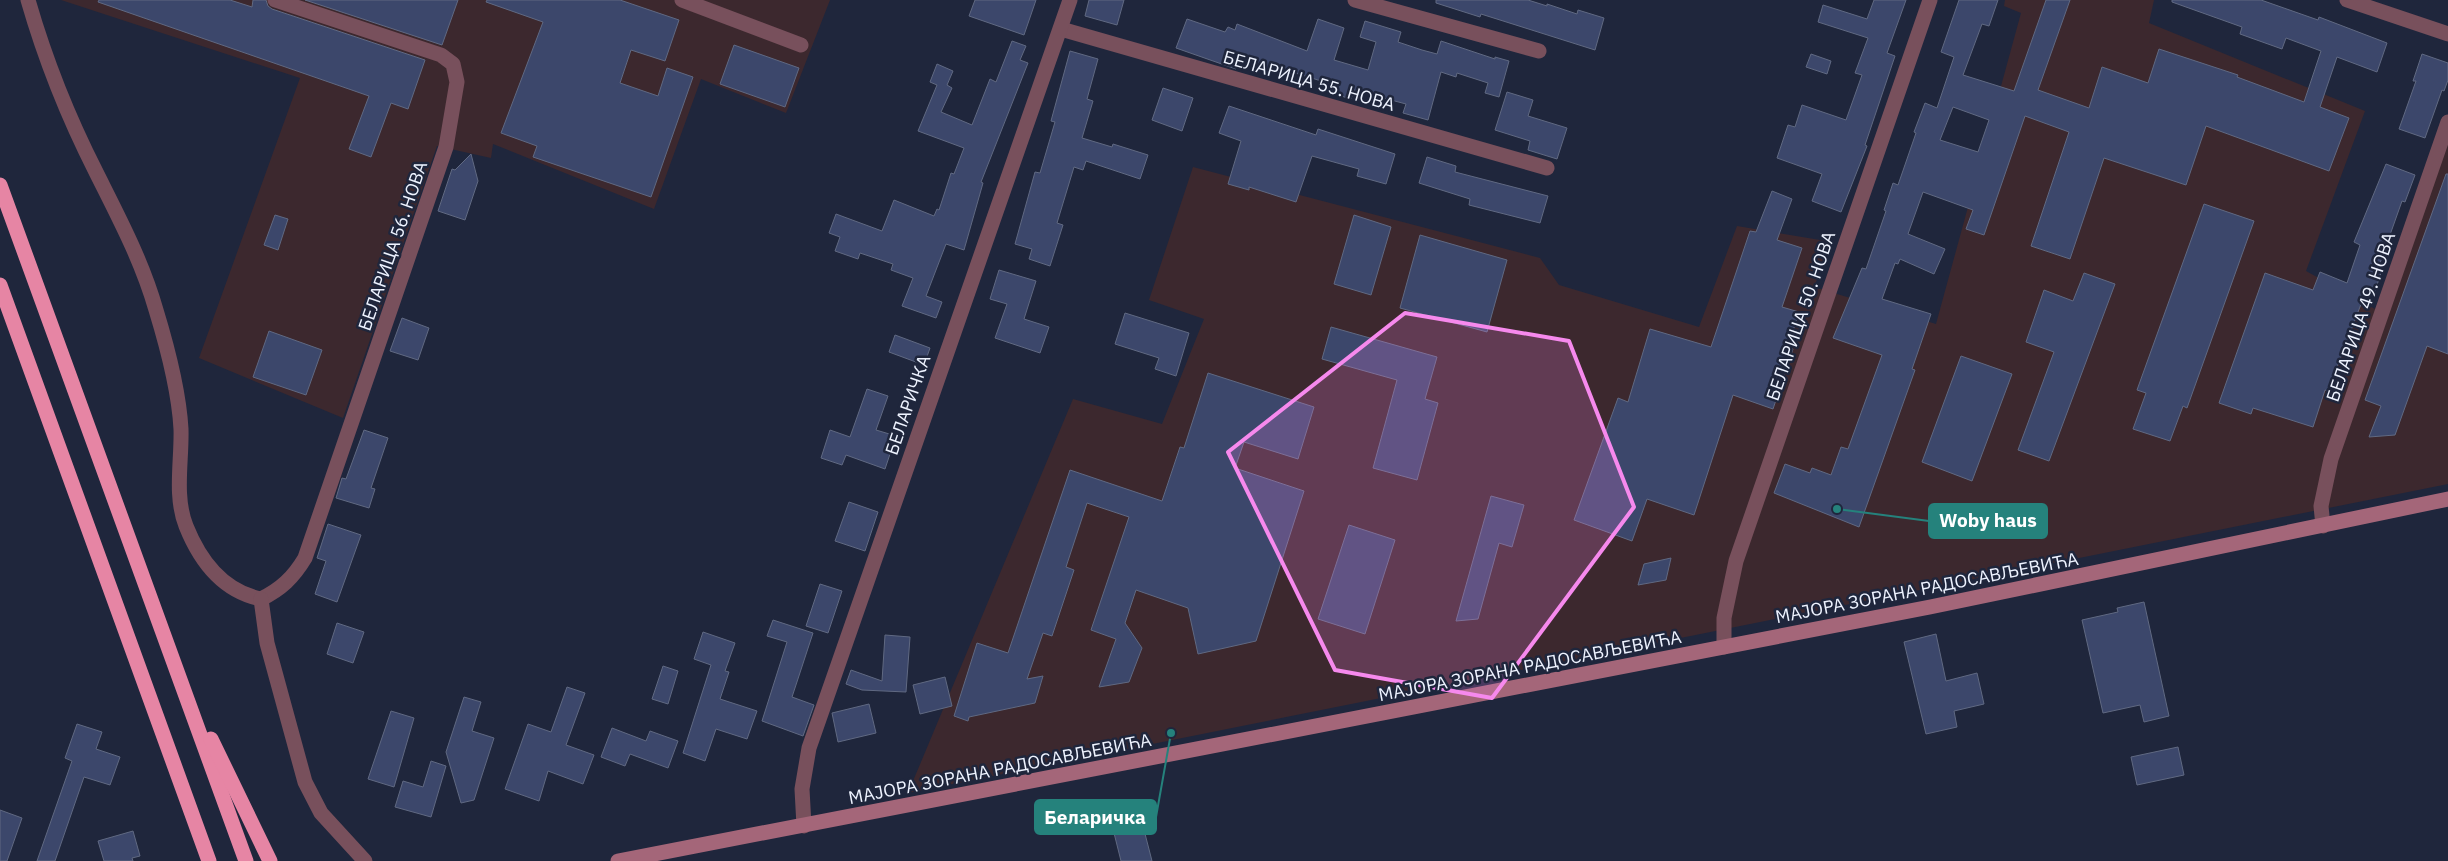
<svg xmlns="http://www.w3.org/2000/svg" width="2448" height="861" viewBox="0 0 2448 861" font-family="'IBM Plex Sans',sans-serif">
  <style>
    .industrial { fill: #3c282e }
    .building { fill: #3c476b; stroke: #606982; fill-rule: evenodd }
    .lines { fill: none; stroke-linecap: round; stroke-linejoin: round }
    .minor { stroke: #78505c; stroke-width: 15 }
    .secondary { stroke: #a46679; stroke-width: 15 }
    .motorway { stroke: #e685a4; stroke-width: 15 }
    .marked { fill: #f689ed; fill-opacity: 0.2; stroke: #f689ed; stroke-width: 4; stroke-linejoin: round }
    .labels { text-anchor: middle; stroke-width: 5; stroke-linejoin: round; paint-order: stroke }
    .street-label { font-size: 18px; fill: #eef3ff; stroke: #1f263c }
    .leader { fill: none; stroke: #25827c; stroke-width: 2 }
    .callout-dot { fill: #25827c; stroke: #1f263c; stroke-width: 2 }
    .callout { fill: #25827c; stroke: #25827c; stroke-width: 2 }
    .callout-label { font-size: 19px; text-anchor: middle; font-weight: bold; fill: #fff }
  </style>
  <rect width="100%" height="100%" fill="#1f263c"/>
  <g class="industrial">
    <polygon points="61,0 830,0 786,113 701,79 654,209 493,144 491,158 437,146 343,418 199,358 300,78"/>
    <polygon points="2005,0 2154,0 2149,23 2365,111 2306,271 2375,309 2448,140 2448,484 908,793 1073,399 1162,424 1204,319 1149,300 1193,167 1540,258 1559,285 1699,327 1737,226 1832,242 1814,287 1936,324 2021,13 2004,6"/>
  </g>
  <g class="building">
    <polygon points="99,0 230,0 252,7 253,0 266,0 268,6 272,9 425,60 408,109 391,103 371,157 349,149 369,96 98,2"/>
    <polygon points="305,0 458,0 442,45"/>
    <polygon points="487,0 620,0 679,20 665,61 631,50 620,83 658,96 667,68 693,77 651,197 533,157 537,146 501,133 543,22 486,2"/>
    <polygon points="975,0 1036,0 1024,35 969,16"/>
    <polygon points="1089,0 1124,0 1117,25 1085,16"/>
    <polygon points="1436,0 1528,0 1547,6 1547,4 1577,14 1578,10 1604,18 1595,50 1481,14 1480,17 1436,3"/>
    <polygon points="1874,0 1906,0 1887,53 1895,56 1865,145 1867,146 1841,212 1812,201 1822,174 1777,158 1788,125 1795,127 1802,105 1846,120 1862,75 1855,73 1868,38 1818,22 1823,5 1867,19"/>
    <path d="M 1959,0 L 1998,0 L 1989,26 L 1982,24 L 1963,75 L 2014,91 L 2046,0 L 2070,0 L 2038,90 L 2089,108 L 2102,67 L 2148,83 L 2159,49 L 2238,75 L 2237,77 L 2304,102 L 2321,51 L 2286,38 L 2282,49 L 2240,34 L 2242,27 L 2172,2 L 2172,0 L 2261,0 L 2318,20 L 2319,17 L 2387,43 L 2377,72 L 2337,57 L 2320,107 L 2349,118 L 2329,171 L 2206,126 L 2186,185 L 2104,158 L 2070,259 L 2031,246 L 2069,132 L 2025,116 L 1984,235 L 1966,229 L 1973,210 L 1923,192 L 1908,234 L 1945,249 L 1934,274 L 1900,259 L 1898,264 L 1895,263 L 1882,299 L 1931,314 L 1912,369 L 1915,370 L 1859,527 L 1774,493 L 1785,464 L 1810,473 L 1812,468 L 1831,475 L 1841,447 L 1848,449 L 1882,355 L 1833,338 L 1862,268 L 1866,269 L 1886,211 L 1884,210 L 1893,183 L 1898,185 L 1916,133 L 1914,132 L 1925,103 L 1937,108 L 1954,57 L 1941,52 ZM 1953,107 L 1989,120 L 1978,152 L 1940,140 Z"/>
    <polygon points="1187,19 1225,32 1228,27 1235,30 1237,24 1307,51 1318,19 1344,28 1334,60 1368,70 1376,42 1360,37 1365,21 1401,32 1398,42 1422,50 1437,54 1441,41 1495,59 1495,57 1509,61 1499,97 1485,93 1488,83 1457,73 1456,77 1441,72 1428,120 1403,113 1406,104 1354,90 1351,99 1328,92 1331,84 1279,68 1277,72 1240,59 1236,69 1176,48"/>
    <polygon points="1012,41 1026,46 1020,60 1028,63 981,182 983,183 964,250 946,244 926,296 942,302 936,318 902,306 913,278 891,270 893,264 860,253 858,259 835,251 840,237 829,233 836,214 882,231 894,200 934,216 937,209 939,210 951,173 954,174 964,148 918,131 937,85 930,82 937,64 953,71 947,85 952,88 941,112 972,125 990,79 996,82"/>
    <polygon points="734,45 799,68 785,107 720,84"/>
    <polygon points="1070,51 1098,59 1087,99 1093,101 1082,138 1112,147 1113,144 1148,155 1140,179 1086,161 1083,170 1074,167 1057,223 1063,225 1050,266 1029,259 1032,249 1015,244 1035,172 1040,173 1055,122 1051,121"/>
    <polygon points="1811,54 1831,61 1827,74 1806,67"/>
    <polygon points="2422,54 2448,63 2448,80 2444,91 2442,90 2425,138 2399,129 2416,81 2413,81"/>
    <polygon points="1163,88 1193,98 1182,131 1152,120"/>
    <polygon points="1507,92 1533,100 1528,116 1567,128 1557,159 1528,150 1530,141 1495,130"/>
    <polygon points="1229,106 1316,135 1318,129 1395,154 1386,184 1357,176 1359,169 1312,156 1296,202 1249,187 1249,190 1228,184 1241,141 1219,133"/>
    <polygon points="471,154 478,181 465,220 438,211 452,169 455,170"/>
    <polygon points="1427,157 1456,166 1455,172 1548,196 1540,223 1469,205 1470,199 1419,183"/>
    <polygon points="2386,164 2415,175 2405,202 2402,201 2379,266 2383,267 2374,294 2366,291 2328,391 2325,390 2313,427 2253,408 2251,414 2219,403 2265,273 2313,290 2320,272 2347,283 2360,245 2354,242"/>
    <polygon points="2446,174 2448,174 2448,354 2427,346 2395,435 2369,437 2381,406 2365,400"/>
    <polygon points="1772,191 1792,199 1777,240 1802,248 1782,307 1799,312 1788,347 1793,349 1773,409 1733,395 1694,515 1647,499 1632,541 1574,520 1618,398 1628,402 1650,329 1711,347 1750,231 1756,232"/>
    <polygon points="2204,204 2254,221 2187,408 2183,406 2170,441 2133,429 2146,393 2137,390"/>
    <polygon points="275,215 288,219 278,250 264,245"/>
    <polygon points="1354,215 1391,227 1371,295 1334,284"/>
    <polygon points="1420,235 1507,260 1487,332 1400,308"/>
    <polygon points="999,270 1036,281 1024,319 1049,327 1040,353 995,338 1007,304 990,299"/>
    <polygon points="2084,273 2115,284 2049,461 2018,450 2054,352 2026,342 2044,290 2073,301"/>
    <polygon points="1125,313 1189,333 1176,376 1155,369 1159,358 1115,344"/>
    <polygon points="402,318 429,328 418,360 390,351"/>
    <polygon points="1331,327 1437,357 1425,399 1438,403 1417,480 1373,468 1397,380 1322,359"/>
    <polygon points="269,331 322,350 306,395 253,377"/>
    <polygon points="895,335 930,348 924,365 889,352"/>
    <polygon points="1961,356 2012,374 1972,481 1922,462"/>
    <polygon points="1208,373 1314,407 1298,459 1244,442 1235,468 1304,491 1256,641 1198,654 1188,608 1136,590 1125,623 1142,648 1129,682 1099,687 1116,639 1091,630 1129,517 1087,503 1066,567 1074,570 1052,636 1043,633 1027,679 1043,676 1035,703 969,717 968,721 954,716 977,643 1008,653 1070,470 1162,501 1180,447 1184,448"/>
    <polygon points="867,389 888,396 876,430 896,436 885,469 846,455 842,465 821,458 830,430 850,437"/>
    <polygon points="364,430 388,438 371,488 375,489 369,508 336,498 342,478 346,479"/>
    <polygon points="1491,496 1524,505 1512,547 1499,543 1478,619 1456,621"/>
    <polygon points="849,502 878,512 865,551 835,541"/>
    <polygon points="328,524 361,535 337,602 315,594 326,561 317,558"/>
    <polygon points="1349,525 1395,540 1365,634 1318,619"/>
    <polygon points="1671,558 1666,580 1638,585 1644,564"/>
    <polygon points="820,584 842,591 828,633 806,626"/>
    <polygon points="2144,602 2169,716 2144,722 2140,705 2103,713 2082,620 2118,612 2117,608"/>
    <polygon points="773,620 813,633 792,697 814,705 803,736 762,721 787,642 767,636"/>
    <polygon points="337,623 364,632 353,663 327,654"/>
    <polygon points="703,632 735,643 725,671 729,672 720,699 757,711 747,739 716,729 705,761 683,753 711,665 694,659"/>
    <polygon points="1936,634 1946,681 1977,673 1984,704 1954,711 1957,727 1926,734 1904,642"/>
    <polygon points="885,635 910,637 906,692 862,690 846,684 851,670 882,681"/>
    <polygon points="663,666 678,671 668,704 652,699"/>
    <polygon points="945,677 952,706 920,714 913,685"/>
    <polygon points="567,687 585,693 566,745 594,755 583,784 548,771 539,801 505,789 528,724 551,732"/>
    <polygon points="464,697 481,702 472,731 494,738 474,800 461,803 446,752"/>
    <polygon points="869,704 876,733 838,742 832,713"/>
    <polygon points="391,711 414,718 394,787 368,779"/>
    <polygon points="77,724 102,732 96,749 120,757 110,785 84,777 55,861 37,861 72,761 65,758"/>
    <polygon points="612,728 646,741 650,731 678,741 668,768 630,754 625,766 601,757"/>
    <polygon points="2178,747 2184,775 2137,785 2131,757"/>
    <polygon points="431,761 446,766 431,817 395,807 403,781 423,787"/>
    <polygon points="0,810 22,818 7,861 0,861"/>
    <polygon points="1143,826 1152,861 1121,861 1114,833"/>
    <polygon points="133,831 140,856 132,858 133,861 104,861 98,841"/>
  </g>
  <g class="lines">
    <g class="minor">
      <path d="M 28,0 C 45,59 68,117 96,172 C 119,218 142,261 156,310 C 167,346 179,392 181,429 C 182,460 174,496 186,526 C 200,561 222,591 261,599"/>
      <polyline points="682,0 801,45"/>
      <polyline points="1355,0 1539,51"/>
      <polyline points="2347,0 2448,34"/>
      <polyline points="1061,29 1547,168"/>
      <polyline points="2323,526 2321,506 2331,459 2448,122"/>
      <path d="M 261,599 C 281,589 293,578 305,558 L 446,147 L 457,82 L 453,64 L 441,55 L 275,0"/>
      <polyline points="261,599 267,643 305,782 321,813 365,861"/>
      <polyline points="1724,647 1724,618 1736,561 1930,0"/>
      <polyline points="804,826 802,789 809,748 1070,0"/>
    </g>
    <polyline class="secondary" points="618,861 1930,607 2448,499"/>
    <g class="motorway">
      <polyline points="0,185 246,861"/>
      <polyline points="0,285 209,861"/>
      <polyline points="211,739 270,861"/>
    </g>
  </g>
  <path class="marked" d="M 1405,313 L 1569,341 L 1634,507 L 1492,698 L 1335,670 L 1228,452 Z"/>
  <g class="labels">
    <g class="street-label">
      <text transform="translate(1309 81) rotate(16)" y="6">БЕЛАРИЦА 55. НОВА</text>
      <text transform="translate(393 246) rotate(-71)" y="6">БЕЛАРИЦА 56. НОВА</text>
      <text transform="translate(1801 316) rotate(-71)" y="6">БЕЛАРИЦА 50. НОВА</text>
      <text transform="translate(2361 317) rotate(-71)" y="6">БЕЛАРИЦА 49. НОВА</text>
      <text transform="translate(908 405) rotate(-71)" y="6">БЕЛАРИЧКА</text>
      <text transform="translate(1927 588) rotate(-11)" y="6">МАЈОРА ЗОРАНА РАДОСАВЉЕВИЋА</text>
      <text transform="translate(1530 666) rotate(-11)" y="6">МАЈОРА ЗОРАНА РАДОСАВЉЕВИЋА</text>
      <text transform="translate(1000 769) rotate(-11)" y="6">МАЈОРА ЗОРАНА РАДОСАВЉЕВИЋА</text>
    </g>
  </g>
  <path class="leader" d="M1837 509L1929 521M1171 733L1156 817"/>
  <g class="callout-dot">
    <circle cx="1837" cy="509" r="5"/>
    <circle cx="1171" cy="733" r="5"/>
  </g>
  <g class="callout">
    <rect x="1929" y="504" width="118" height="34" rx="5"/>
    <rect x="1035" y="800" width="121" height="34" rx="5"/>
  </g>
  <g class="callout-label">
    <text x="1988" y="527">Woby haus</text>
    <text x="1095" y="824">Беларичка</text>
  </g>
</svg>
